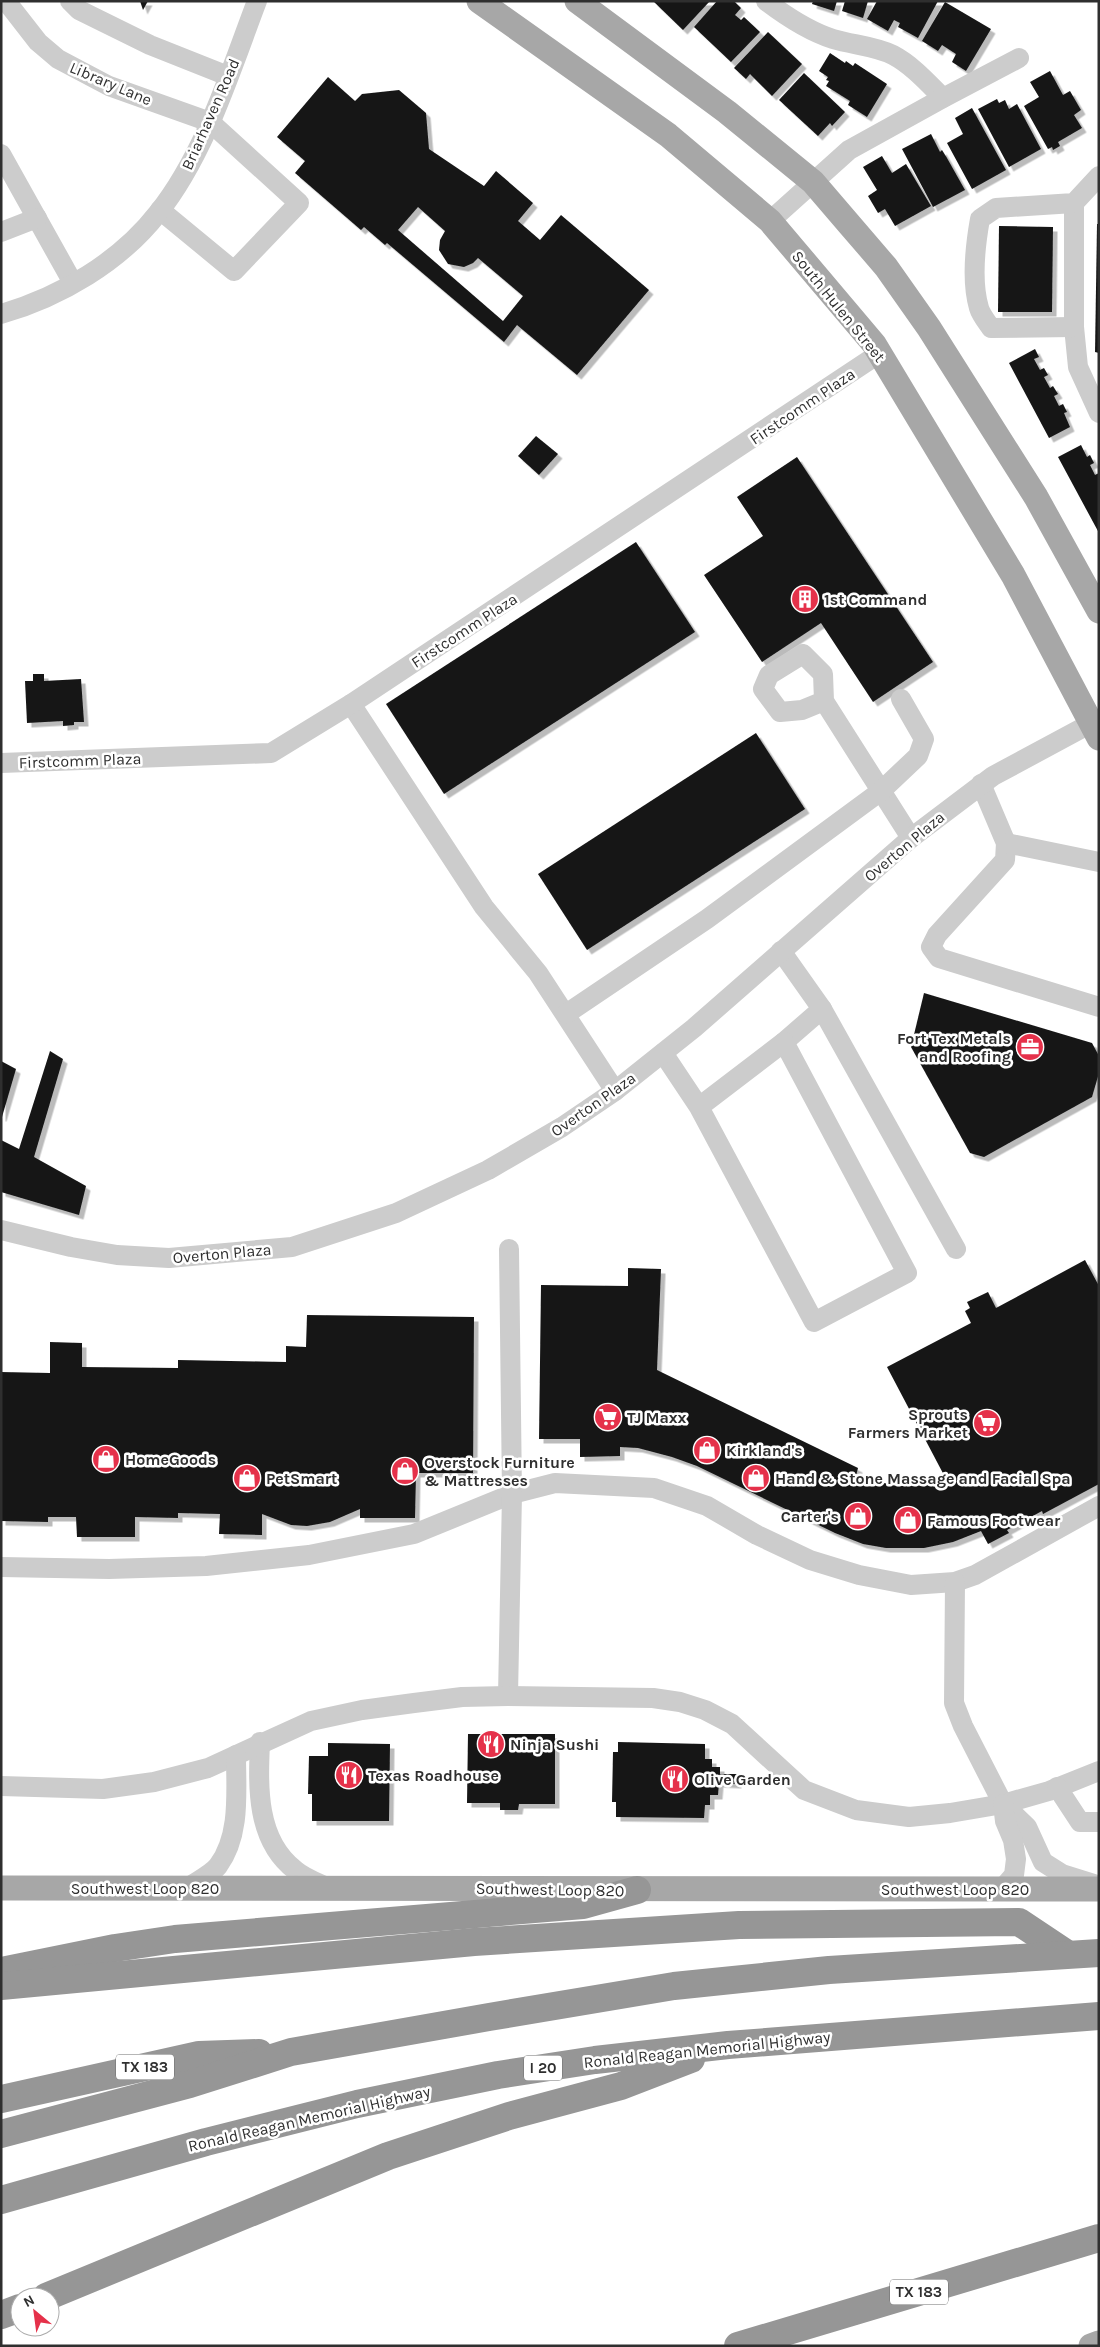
<svg xmlns="http://www.w3.org/2000/svg" width="1100" height="2347" viewBox="0 0 1100 2347" font-family="Karla,sans-serif">
  <style>
    .building { fill: #161616; fill-rule: evenodd; filter: url(#shadow) }
    .lines { fill: none; stroke-linecap: round; stroke-linejoin: round }
    .minor { stroke: #ccc; stroke-width: 20 }
    .major { stroke: #a7a7a7; stroke-width: 25 }
    .highway { stroke: #969696; stroke-width: 28 }
    .labels { text-anchor: middle; stroke-width: 5; stroke-linejoin: round; paint-order: stroke }
    .shield { fill: #fff; stroke: #6d6d6d; stroke-width: 1 }
    .shield-label { font-size: 15px; font-weight: bold; fill: #2f2f2f }
    .street-label { font-size: 16px; fill: #2f2f2f; stroke: #fff }
    .poi-label { font-size: 16px; font-weight: bold; fill: #2f2f2f; stroke: #fff; text-anchor: start }
  </style>
  <defs>
    <filter id="shadow"><feDropShadow dx="4.5" dy="4.5" stdDeviation="0" flood-color="#0004"/></filter>
  </defs>
  <rect width="100%" height="100%" fill="#fff"/>
  <g class="building">
    <polygon points="140,1 148,1 143,10"/>
    <polygon points="653,1 710,1 683,30"/>
    <polygon points="717,1 734,1 741,8 735,15 741,20 744,17 760,32 731,62 694,27"/>
    <polygon points="813,1 837,1 834,11 812,4"/>
    <polygon points="845,1 868,1 863,18 842,11"/>
    <polygon points="877,1 938,1 918,38 898,27 900,23 894,20 888,31 867,19"/>
    <polygon points="945,2 991,29 966,71 952,62 956,54 942,45 938,51 922,41"/>
    <polygon points="768,32 802,64 772,96 750,74 746,79 734,68"/>
    <polygon points="830,53 845,63 846,61 853,66 855,63 887,84 867,117 848,105 850,101 826,86 829,81 826,80 828,77 819,71"/>
    <polygon points="1050,71 1063,95 1070,91 1081,110 1074,115 1082,128 1058,142 1060,146 1053,150 1052,147 1048,149 1024,106 1039,97 1030,82"/>
    <polygon points="804,73 845,112 832,126 830,123 818,136 779,100"/>
    <path d="M 328,77 L 355,101 L 362,94 L 399,90 L 426,113 L 429,149 L 484,186 L 496,171 L 533,203 L 518,221 L 540,240 L 561,215 L 649,290 L 577,375 L 517,325 L 504,342 L 387,243 L 385,245 L 364,227 L 361,230 L 295,173 L 305,161 L 277,137 ZM 418,207 L 445,231 L 440,240 L 439,250 L 448,264 L 464,267 L 473,263 L 478,258 L 523,296 L 503,321 L 398,230 Z"/>
    <polygon points="997,99 999,103 1005,100 1009,109 1017,104 1041,149 1009,167 978,109"/>
    <polygon points="972,108 1006,170 972,189 947,143 963,134 955,118"/>
    <polygon points="931,134 940,152 942,150 947,158 965,190 933,207 902,149"/>
    <polygon points="882,156 892,173 906,164 931,206 895,226 885,209 878,213 868,196 877,190 863,167"/>
    <polygon points="1097,224 1099,224 1099,353 1095,352"/>
    <polygon points="999,226 1053,227 1052,312 998,312"/>
    <polygon points="1035,349 1039,357 1034,359 1040,370 1044,368 1048,375 1044,377 1050,388 1053,386 1058,394 1054,396 1059,406 1063,404 1067,412 1064,413 1070,427 1049,438 1009,363"/>
    <polygon points="536,436 558,454 539,475 518,456"/>
    <polygon points="1081,445 1087,457 1090,455 1094,463 1090,465 1095,475 1099,473 1099,533 1058,457"/>
    <polygon points="797,457 933,662 873,702 821,623 762,662 704,575 763,536 737,497"/>
    <polygon points="636,542 695,632 444,794 386,704"/>
    <polygon points="33,674 44,674 44,681 81,679 84,722 74,722 74,725 63,726 63,721 27,723 25,681 33,681"/>
    <polygon points="756,733 805,809 587,950 538,874"/>
    <polygon points="924,993 1092,1043 1099,1056 1099,1073 1092,1097 984,1157 970,1153 911,1047"/>
    <polygon points="50,1051 63,1059 34,1157 86,1186 79,1215 1,1192 1,1140 19,1149"/>
    <polygon points="1,1061 16,1069 2,1117 1,1117"/>
    <polygon points="1085,1260 1099,1286 1099,1484 1043,1514 1042,1511 1007,1530 1009,1533 988,1544 981,1531 953,1542 924,1548 886,1548 863,1544 835,1533 697,1466 672,1457 638,1448 620,1447 620,1456 580,1457 580,1439 539,1439 541,1285 628,1286 628,1268 661,1269 657,1370 858,1468 856,1476 861,1478 898,1486 924,1485 942,1480 946,1479 887,1367 971,1323 965,1311 970,1308 967,1302 988,1292 996,1308"/>
    <polygon points="307,1315 474,1317 473,1473 416,1473 415,1518 360,1518 360,1509 330,1522 307,1526 291,1525 262,1514 262,1535 219,1534 220,1514 178,1513 178,1518 135,1517 135,1537 77,1537 76,1517 48,1517 48,1522 1,1521 1,1372 50,1373 50,1342 82,1343 82,1367 178,1368 178,1360 286,1362 286,1346 306,1347"/>
    <polygon points="468,1734 555,1734 555,1804 519,1804 518,1810 500,1810 500,1803 467,1803"/>
    <polygon points="618,1742 705,1744 705,1759 712,1759 712,1767 720,1767 720,1774 737,1774 737,1784 719,1783 718,1795 710,1795 710,1805 705,1805 704,1818 616,1817 616,1802 612,1802 613,1752 618,1752"/>
    <polygon points="328,1743 390,1744 389,1821 312,1821 312,1794 308,1794 309,1756 328,1756"/>
  </g>
  <g class="lines">
    <g class="minor">
      <polyline points="6,1 38,42 58,59 109,86 210,122 299,203 234,271 160,210"/>
      <polyline points="70,1 79,10 150,45 228,76"/>
      <path d="M 766,1 C 787,17 808,31 833,39 C 853,45 875,46 893,55 C 912,65 928,83 943,98"/>
      <polyline points="1,154 73,283"/>
      <polyline points="1074,203 1074,327 1078,367 1099,413"/>
      <polyline points="770,221 849,150 943,98 1019,58"/>
      <polyline points="1,232 37,218"/>
      <path d="M 1,314 C 60,297 120,262 158,213 C 205,154 230,72 257,1"/>
      <path d="M 1074,327 L 991,328 C 987,322 981,315 979,308 C 971,281 975,247 980,219 L 996,208 L 1074,203 L 1099,176"/>
      <polyline points="824,701 802,710 780,712 763,689 769,675 803,654 823,674 824,701 911,838"/>
      <polyline points="351,704 484,907 538,973 615,1091"/>
      <polyline points="1,763 271,753 351,704 880,353"/>
      <polyline points="981,784 1006,843 1005,860 937,935 931,947 939,958 1099,1007"/>
      <polyline points="1006,843 1099,862"/>
      <polyline points="781,951 822,1009"/>
      <polyline points="566,1014 707,919 881,791 918,756 924,739 901,699"/>
      <polyline points="784,1042 822,1009 956,1249"/>
      <polyline points="663,1053 699,1107 814,1322 907,1273 784,1042 699,1107"/>
      <polyline points="1,1230 71,1247 117,1255 169,1258 292,1247 396,1213 488,1170 562,1127 615,1091 694,1028 911,838 993,776 1099,719"/>
      <polyline points="1,1567 109,1569 206,1566 309,1555 414,1534 512,1494 555,1483 654,1488 707,1506 757,1535 810,1560 859,1575 911,1585 955,1582 975,1575 1099,1506"/>
      <polyline points="955,1582 954,1703 963,1726 1003,1804 1027,1827 1043,1862 1062,1874 1094,1884"/>
      <polyline points="508,1696 512,1494 509,1249"/>
      <path d="M 260,1742 C 258,1787 256,1840 295,1870 C 304,1878 318,1883 329,1888"/>
      <polyline points="1,1786 103,1789 154,1782 208,1768 311,1721 362,1710 414,1703 462,1697 508,1696 653,1698 680,1702 705,1710 732,1724 804,1790 856,1810 909,1817 950,1813 1003,1804 1049,1791 1099,1771"/>
      <polyline points="1057,1787 1080,1822 1099,1822"/>
      <path d="M 186,1889 C 195,1882 211,1875 218,1866 C 241,1835 236,1791 236,1755"/>
      <polyline points="1001,1890 1014,1875 1016,1859 1013,1840 1005,1821 1003,1804"/>
    </g>
    <g class="major">
      <polyline points="479,1 668,135 770,221 874,344 1013,575 1099,738"/>
      <polyline points="577,1 727,112 813,182 849,224 886,267 929,328 1036,497 1099,611"/>
      <polyline points="1,1888 1099,1889"/>
      <polyline points="1091,2346 1099,2343"/>
    </g>
    <g class="highway">
      <polyline points="1,1971 115,1948 175,1939 583,1905 637,1890"/>
      <polyline points="1,1986 474,1942 739,1925 1019,1922 1067,1954"/>
      <polyline points="1,2099 199,2055 259,2053"/>
      <polyline points="1,2134 190,2084 291,2052 489,2017 674,1986 829,1970 1099,1953"/>
      <polyline points="1,2200 206,2142 357,2104 498,2075 595,2060 728,2045 1099,2016"/>
      <polyline points="46,2297 388,2156 509,2116 621,2086 691,2059"/>
      <polyline points="1,2315 20,2308"/>
      <polyline points="738,2346 1099,2238"/>
    </g>
  </g>
  <defs>
    <g id="building-disc" transform="scale(1.4375)"><circle r="9.5" fill="#e5314a" stroke="#fff"/><path d="M-4-6H4V6H1V3H-1V6H-4ZM-2.5-4.3h1.7v1.8h-1.7ZM.8-4.3h1.7v1.8H.8ZM-2.5-1h1.7V.8h-1.7ZM.8-1h1.7V.8H.8Z" fill="#fff"/></g>
    <g id="office-disc" transform="scale(1.4375)"><circle r="9.5" fill="#e5314a" stroke="#fff"/><path d="M-6-3h4V-5.5h4V-3h4V5H-6ZM-1-4.5V-3h2v-1.5ZM-6 0V1H6V0Z" fill="#fff"/></g>
    <g id="supermarket-disc" transform="scale(1.4375)"><circle r="9.5" fill="#e5314a" stroke="#fff"/><path d="M-6-5.5h2.5l.6 2H6L4.5 2H-2.5L-4.4-4H-6ZM-1.5 3.2a1.3 1.3 0 1 0 .1 0ZM3 3.2a1.3 1.3 0 1 0 .1 0Z" fill="#fff"/></g>
    <g id="shop-disc" transform="scale(1.4375)"><circle r="9.5" fill="#e5314a" stroke="#fff"/><path d="M-5-2.5h2.3a2.7 3.5 0 0 1 5.4 0H5L5.5 6h-11ZM-1.5-2.5h3a1.5 2.3 0 0 0-3 0Z" fill="#fff"/></g>
    <g id="restaurant-disc" transform="scale(1.4375)"><circle r="9.5" fill="#e5314a" stroke="#fff"/><path d="M-5-6h1v4h1v-4h1v4h1v-4h1v5L-1.5 .5V6h-2V.5L-5-1ZM5-6V6H3V1.5H1.5Q1.5-4 5-6Z" fill="#fff"/></g>
  </defs>
  <g fill-rule="evenodd">
    <use href="#building-disc" x="805" y="599"/>
    <use href="#office-disc" x="1030" y="1047"/>
    <use href="#supermarket-disc" x="608" y="1417"/>
    <use href="#supermarket-disc" x="987" y="1423"/>
    <use href="#shop-disc" x="707" y="1450"/>
    <use href="#shop-disc" x="106" y="1459"/>
    <use href="#shop-disc" x="405" y="1471"/>
    <use href="#shop-disc" x="247" y="1478"/>
    <use href="#shop-disc" x="756" y="1478"/>
    <use href="#shop-disc" x="858" y="1516"/>
    <use href="#shop-disc" x="908" y="1520"/>
    <use href="#restaurant-disc" x="491" y="1744"/>
    <use href="#restaurant-disc" x="349" y="1775"/>
    <use href="#restaurant-disc" x="675" y="1779"/>
  </g>
  <g class="labels">
    <g class="shield">
      <rect x="116" y="2054.5" width="58" height="25" rx="4"/>
      <rect x="524" y="2055.5" width="38" height="25" rx="4"/>
      <rect x="890" y="2279.5" width="58" height="25" rx="4"/>
    </g>
    <g class="shield-label">
      <text x="145" y="2072">TX 183</text>
      <text x="543" y="2073">I 20</text>
      <text x="919" y="2297">TX 183</text>
    </g>
    <g class="street-label">
      <text transform="translate(111 83) rotate(23)" y="6">Library Lane</text>
      <text transform="translate(210 114) rotate(-66)" y="6">Briarhaven Road</text>
      <text transform="translate(839 306) rotate(51)" y="6">South Hulen Street</text>
      <text transform="translate(802 406) rotate(-34)" y="6">Firstcomm Plaza</text>
      <text transform="translate(464 630) rotate(-33)" y="6">Firstcomm Plaza</text>
      <text transform="translate(80 760) rotate(-2)" y="6">Firstcomm Plaza</text>
      <text transform="translate(904 846) rotate(-40)" y="6">Overton Plaza</text>
      <text transform="translate(593 1104) rotate(-35)" y="6">Overton Plaza</text>
      <text transform="translate(222 1253) rotate(-5)" y="6">Overton Plaza</text>
      <text x="145" y="1894">Southwest Loop 820</text>
      <text transform="translate(550 1889) rotate(1)" y="6">Southwest Loop 820</text>
      <text x="955" y="1895">Southwest Loop 820</text>
      <text transform="translate(707 2049) rotate(-6)" y="6">Ronald Reagan Memorial Highway</text>
      <text transform="translate(309 2118) rotate(-13)" y="6">Ronald Reagan Memorial Highway</text>
    </g>
    <g class="poi-label">
      <text x="824" y="605">1st Command</text>
      <text x="1011" y="1044" text-anchor="end">Fort Tex Metals<tspan x="1011" dy="18">and Roofing</tspan></text>
      <text x="968" y="1420" text-anchor="end">Sprouts<tspan x="968" dy="18">Farmers Market</tspan></text>
      <text x="627" y="1423">TJ Maxx</text>
      <text x="726" y="1456">Kirkland's</text>
      <text x="125" y="1465">HomeGoods</text>
      <text x="424" y="1468">Overstock Furniture<tspan x="424" dy="18">&amp; Mattresses</tspan></text>
      <text x="266" y="1484">PetSmart</text>
      <text x="775" y="1484">Hand &amp; Stone Massage and Facial Spa</text>
      <text x="839" y="1522" text-anchor="end">Carter's</text>
      <text x="927" y="1526">Famous Footwear</text>
      <text x="510" y="1750">Ninja Sushi</text>
      <text x="368" y="1781">Texas Roadhouse</text>
      <text x="694" y="1785">Olive Garden</text>
    </g>
  </g>
  <rect width="1100" height="2347" fill="none" stroke="#2f2f2f" stroke-width="5"/>
  <g transform="translate(35 2312) rotate(331)"><circle r="24" fill="#ffffff" stroke="#acacac"/>
  <path d="M0-4L9 19L0 12L-9 19Z" fill="#e5314a"/>
  <text y="-8" font-size="14" font-weight="bold" text-anchor="middle" fill="#2f2f2f">N</text>
  </g>
</svg>
